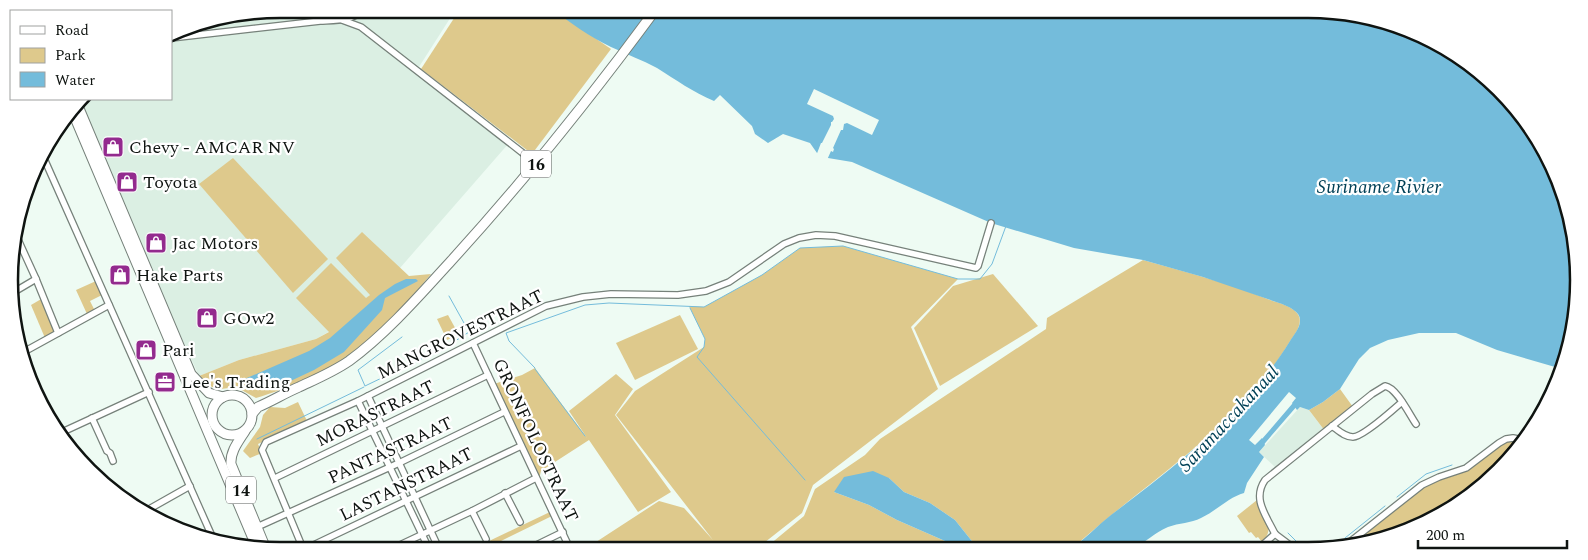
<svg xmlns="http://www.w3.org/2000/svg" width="1588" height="560" viewBox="0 0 1588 560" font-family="Spectral,serif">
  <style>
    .built { fill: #dbefe3 }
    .green { fill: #dec98c }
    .water { fill: #74bcdb }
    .pier { fill: #eefbf3 }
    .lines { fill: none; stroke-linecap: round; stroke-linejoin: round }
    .stream { stroke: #74bcdb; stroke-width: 1 }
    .canal { stroke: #74bcdb; stroke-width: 5 }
    .minor-casing { stroke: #76817a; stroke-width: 8 }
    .primary-casing { stroke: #76817a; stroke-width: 11 }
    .minor { stroke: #fff; stroke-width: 5.5 }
    .primary { stroke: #fff; stroke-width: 9 }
    .labels { text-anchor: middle; stroke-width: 4.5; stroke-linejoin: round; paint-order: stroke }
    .shield { fill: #fff; stroke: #575a58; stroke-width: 1 }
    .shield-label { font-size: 16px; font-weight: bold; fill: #0f1411 }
    .poi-label { font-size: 18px; fill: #0f1411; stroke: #fff; text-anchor: start }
    .street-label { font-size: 18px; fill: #0f1411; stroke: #fff }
    .water-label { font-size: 19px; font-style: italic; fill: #004056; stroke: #fff }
    .rim { fill: none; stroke: #0f1411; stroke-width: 2.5 }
  </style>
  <rect width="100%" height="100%" fill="#eefbf3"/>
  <g class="built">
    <polygon points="280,9 456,9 417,70 509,143 400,268 330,331 316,339 239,360 199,376 119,200 79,105 84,99 171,99 171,33 176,29"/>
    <polygon points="1300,407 1309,410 1325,431 1276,468 1259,452"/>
  </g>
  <g class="green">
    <polygon points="460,9 553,9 611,49 532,154 421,69"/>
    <polygon points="233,158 328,259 293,293 199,184"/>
    <path d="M 362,232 L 409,276 L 431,274 C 410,299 389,325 363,347 C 338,368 287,389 256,398 L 236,387 L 221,389 L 212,387 L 199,376 L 239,360 L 316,339 L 329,332 L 296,298 L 331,263 L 366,298 L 370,295 L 336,258 Z"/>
    <polygon points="843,246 958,279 911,327 938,389 813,485 802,513 755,550 598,551 596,542 659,501 684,508 713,540 616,415 635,391 704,347 705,339 689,306 704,307 762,275 800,248"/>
    <path d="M 1143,260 C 1186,272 1229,283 1270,300 C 1279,303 1291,306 1297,313 C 1305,323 1294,335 1289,343 C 1236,429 1147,481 1074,547 L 1071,549 L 979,550 L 955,520 L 930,503 L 904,492 L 889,478 L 834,492 L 869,505 L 897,520 L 945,541 L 958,550 L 763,550 L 804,516 L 815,489 L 865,455 L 880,439 L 1046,329 L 1047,318 Z"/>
    <polygon points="993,274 1038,326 940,386 914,328 953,286"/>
    <polygon points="96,281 102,295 90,301 95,311 87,314 76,290"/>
    <polygon points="43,298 55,331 54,334 45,338 31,305"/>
    <polygon points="448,315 459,335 447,340 437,319"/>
    <polygon points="680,315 698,349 635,380 616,343"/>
    <polygon points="535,368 587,438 569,411 616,374 633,389 615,415 671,492 638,512 589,440 541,471 539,479 494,384 522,375"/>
    <polygon points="1340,389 1353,407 1325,431 1309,410 1323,402"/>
    <polygon points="298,402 307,421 258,444 262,453 250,458 243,451 260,427 263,415 270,407 285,408"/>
    <polygon points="1509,440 1522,442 1487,484 1428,523 1347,548 1421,489 1444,478 1467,470 1501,444"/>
    <path d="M 1257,500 C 1264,515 1276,529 1262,542 L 1258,537 L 1256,538 L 1251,532 L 1249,533 L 1237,516 Z"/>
    <polygon points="552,511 554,515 499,542 503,551 487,551 486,548 480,551 468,551"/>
  </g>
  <g class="water">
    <path d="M 553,9 L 1308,9 L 1378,18 L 1473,65 L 1543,144 L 1577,244 L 1570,350 L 1562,369 L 1497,350 L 1456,333 L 1419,333 L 1388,340 L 1370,348 L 1359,359 L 1340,389 L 1323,402 L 1309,410 L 1300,407 L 1297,410 L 1292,403 L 1296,398 L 1289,392 L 1249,440 L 1255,445 L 1262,438 L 1265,445 L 1259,452 L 1264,457 L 1247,483 L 1244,493 C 1229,497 1216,511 1201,518 C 1191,523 1179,523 1168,527 C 1155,532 1146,543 1132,548 C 1123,552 1083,549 1071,549 C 1085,539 1097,526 1111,515 C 1177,465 1246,412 1290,341 C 1293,336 1300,328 1300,321 C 1301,312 1289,307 1282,304 L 1203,277 L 1143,260 L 1074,248 L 991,223 L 852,162 L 828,158 L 817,153 L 810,143 L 783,134 L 768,143 L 755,134 L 752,126 L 720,95 L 714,101 C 693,92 676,80 657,68 C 642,60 626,54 611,47 C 590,37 570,23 553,9 Z"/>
    <polygon points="406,279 416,279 418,281 385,298 382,310 344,352 314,370 282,385 264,390 255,388 240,381 309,351 330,338 379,295 395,284"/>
    <polygon points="873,471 889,478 904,492 930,503 955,520 979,550 958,550 945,541 897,520 869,505 834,492 844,477"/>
  </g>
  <polygon class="pier" points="814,89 879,120 872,135 847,123 844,124 843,130 841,130 833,148 834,149 833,152 831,151 827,160 816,156 821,143 822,143 831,125 831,122 832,122 834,119 833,116 807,104"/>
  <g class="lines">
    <g class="stream">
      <polyline points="690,308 705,339 704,347 697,357 805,480"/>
      <polyline points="402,337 358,370 365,386 446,347 469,332 449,296"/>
      <polyline points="535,368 509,341 506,333 585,305 609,303 704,307 762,275 800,248 843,246 958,279 980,279 992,264 1006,226"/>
      <polyline points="535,369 585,436"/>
      <polyline points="257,439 364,387"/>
      <polyline points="1397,497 1426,474 1452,465"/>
      <polyline points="1288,533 1297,542"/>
      <polyline points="1345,538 1385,506"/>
      <polyline points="1302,548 1303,549"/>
      <polyline points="1271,549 1273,547 1274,549"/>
      <polyline points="1332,549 1339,543"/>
    </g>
    <polyline class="canal" points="1261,444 1298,401"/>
    <g class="minor-casing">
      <g id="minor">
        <polyline points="342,20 361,27 524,154"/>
        <path d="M 171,38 L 320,21 C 337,20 352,21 365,9"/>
        <polyline points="42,154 215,543"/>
        <polyline points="15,233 36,279 58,333"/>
        <polyline points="14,292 36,279"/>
        <polyline points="473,343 571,551"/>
        <polyline points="20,354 109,305"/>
        <polyline points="368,396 440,551"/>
        <polyline points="358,401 430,551"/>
        <polyline points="92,418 107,451 110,453 113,461"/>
        <path d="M 1332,426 C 1339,431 1345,437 1353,437 C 1363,437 1394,409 1402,402"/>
        <polyline points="58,434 149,392"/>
        <polyline points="275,478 488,375"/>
        <polyline points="505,493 520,522"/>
        <polyline points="472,511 486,539"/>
        <polyline points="144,512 190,486"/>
        <polyline points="257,527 399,463 504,412"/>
        <path d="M 1275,534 C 1266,515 1252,499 1265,480 L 1372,394 L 1385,386 C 1397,388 1409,414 1416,424"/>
        <polyline points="1275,534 1295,549"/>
        <polyline points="1258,549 1275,534"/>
        <polyline points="1341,549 1422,485 1439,477 1466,468 1499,443 1506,439 1513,438 1523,440"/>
        <polyline points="303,550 521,446"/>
        <polyline points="304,551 262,450 266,442 358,401 546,306 583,297 611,294 678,295 706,291 729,282 784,244 799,238 816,235 835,236 976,268 978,266 991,223"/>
        <polyline points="387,551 472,511 536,478"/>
        <polyline points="524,551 563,532"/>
      </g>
    </g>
    <g class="primary-casing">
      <g id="primary">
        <polyline points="78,106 191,374 209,393 223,397"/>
        <polyline points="73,113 257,548"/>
        <circle cx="232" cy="415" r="20"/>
        <path d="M 252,414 L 258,407 C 272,401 285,393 299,387 C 316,379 333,372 349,361 C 386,334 420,295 451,261 C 524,181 592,96 656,9"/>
        <path d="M 245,431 C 238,442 230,452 231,464 L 266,549"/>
      </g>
    </g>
    <use href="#minor" class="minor"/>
    <use href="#primary" class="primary"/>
  </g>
  <defs>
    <g id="shop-square" transform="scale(1.125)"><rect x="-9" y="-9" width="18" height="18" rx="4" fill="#932a8e" stroke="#fff"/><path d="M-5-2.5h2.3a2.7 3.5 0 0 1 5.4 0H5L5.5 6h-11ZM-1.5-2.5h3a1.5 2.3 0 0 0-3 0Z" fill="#fff"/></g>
    <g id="office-square" transform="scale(1.125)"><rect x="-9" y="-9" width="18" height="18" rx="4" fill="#932a8e" stroke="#fff"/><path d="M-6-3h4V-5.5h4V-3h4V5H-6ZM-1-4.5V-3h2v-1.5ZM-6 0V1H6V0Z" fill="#fff"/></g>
  </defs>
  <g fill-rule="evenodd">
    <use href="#shop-square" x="113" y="147"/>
    <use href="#shop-square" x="127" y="182"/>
    <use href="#shop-square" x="156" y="243"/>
    <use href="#shop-square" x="120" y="275"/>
    <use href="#shop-square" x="207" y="318"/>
    <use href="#shop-square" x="146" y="350"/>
    <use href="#office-square" x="165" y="382"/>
  </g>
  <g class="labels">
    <g class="shield">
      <rect x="521" y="150.5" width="30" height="27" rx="4"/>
      <rect x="226" y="476.5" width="30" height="27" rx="4"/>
    </g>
    <g class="shield-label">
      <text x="536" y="170">16</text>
      <text x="241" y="496">14</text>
    </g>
    <g class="poi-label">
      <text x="129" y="153">Chevy - AMCAR NV</text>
      <text x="143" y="188">Toyota</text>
      <text x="172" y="249">Jac Motors</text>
      <text x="136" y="281">Hake Parts</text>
      <text x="223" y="324">GOw2</text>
      <text x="162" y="356">Pari</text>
      <text x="181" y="388">Lee's Trading</text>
    </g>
    <g class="street-label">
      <text transform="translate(460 334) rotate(-26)" y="6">MANGROVESTRAAT</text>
      <text transform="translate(375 413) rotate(-26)" y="6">MORASTRAAT</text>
      <text transform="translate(536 440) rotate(65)" y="6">GRONFOLOSTRAAT</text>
      <text transform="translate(390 450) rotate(-25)" y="6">PANTASTRAAT</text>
      <text transform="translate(406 484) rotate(-26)" y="6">LASTANSTRAAT</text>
    </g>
    <g class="water-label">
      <text x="1379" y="193">Suriname Rivier</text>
      <text transform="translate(1228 418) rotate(-47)" y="7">Saramaccakanaal</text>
    </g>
  </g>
  <path d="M0 0H1588V560H0ZM280 18H1308A262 262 0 0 1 1570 280V280A262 262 0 0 1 1308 542H280A262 262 0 0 1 18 280V280A262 262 0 0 1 280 18Z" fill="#fff" fill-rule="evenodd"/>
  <path class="rim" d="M280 18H1308A262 262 0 0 1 1570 280V280A262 262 0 0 1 1308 542H280A262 262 0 0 1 18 280V280A262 262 0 0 1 280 18Z"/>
  <rect x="10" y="10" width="162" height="90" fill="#ffffff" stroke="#9fa1a0"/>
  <rect x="20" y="26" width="25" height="8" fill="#ffffff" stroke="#9fa1a0"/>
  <text x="55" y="35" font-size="15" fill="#0f1411">Road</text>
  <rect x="20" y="48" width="25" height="15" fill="#dec98c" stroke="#9fa1a0"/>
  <text x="55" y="60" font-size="15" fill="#0f1411">Park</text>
  <rect x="20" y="72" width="25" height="15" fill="#74bcdb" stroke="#9fa1a0"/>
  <text x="55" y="85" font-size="15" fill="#0f1411">Water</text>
  <path d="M1418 540v8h149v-8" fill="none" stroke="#0f1411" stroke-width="2.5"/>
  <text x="1426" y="540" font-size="15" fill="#0f1411" stroke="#ffffff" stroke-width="4" paint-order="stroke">200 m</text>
</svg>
